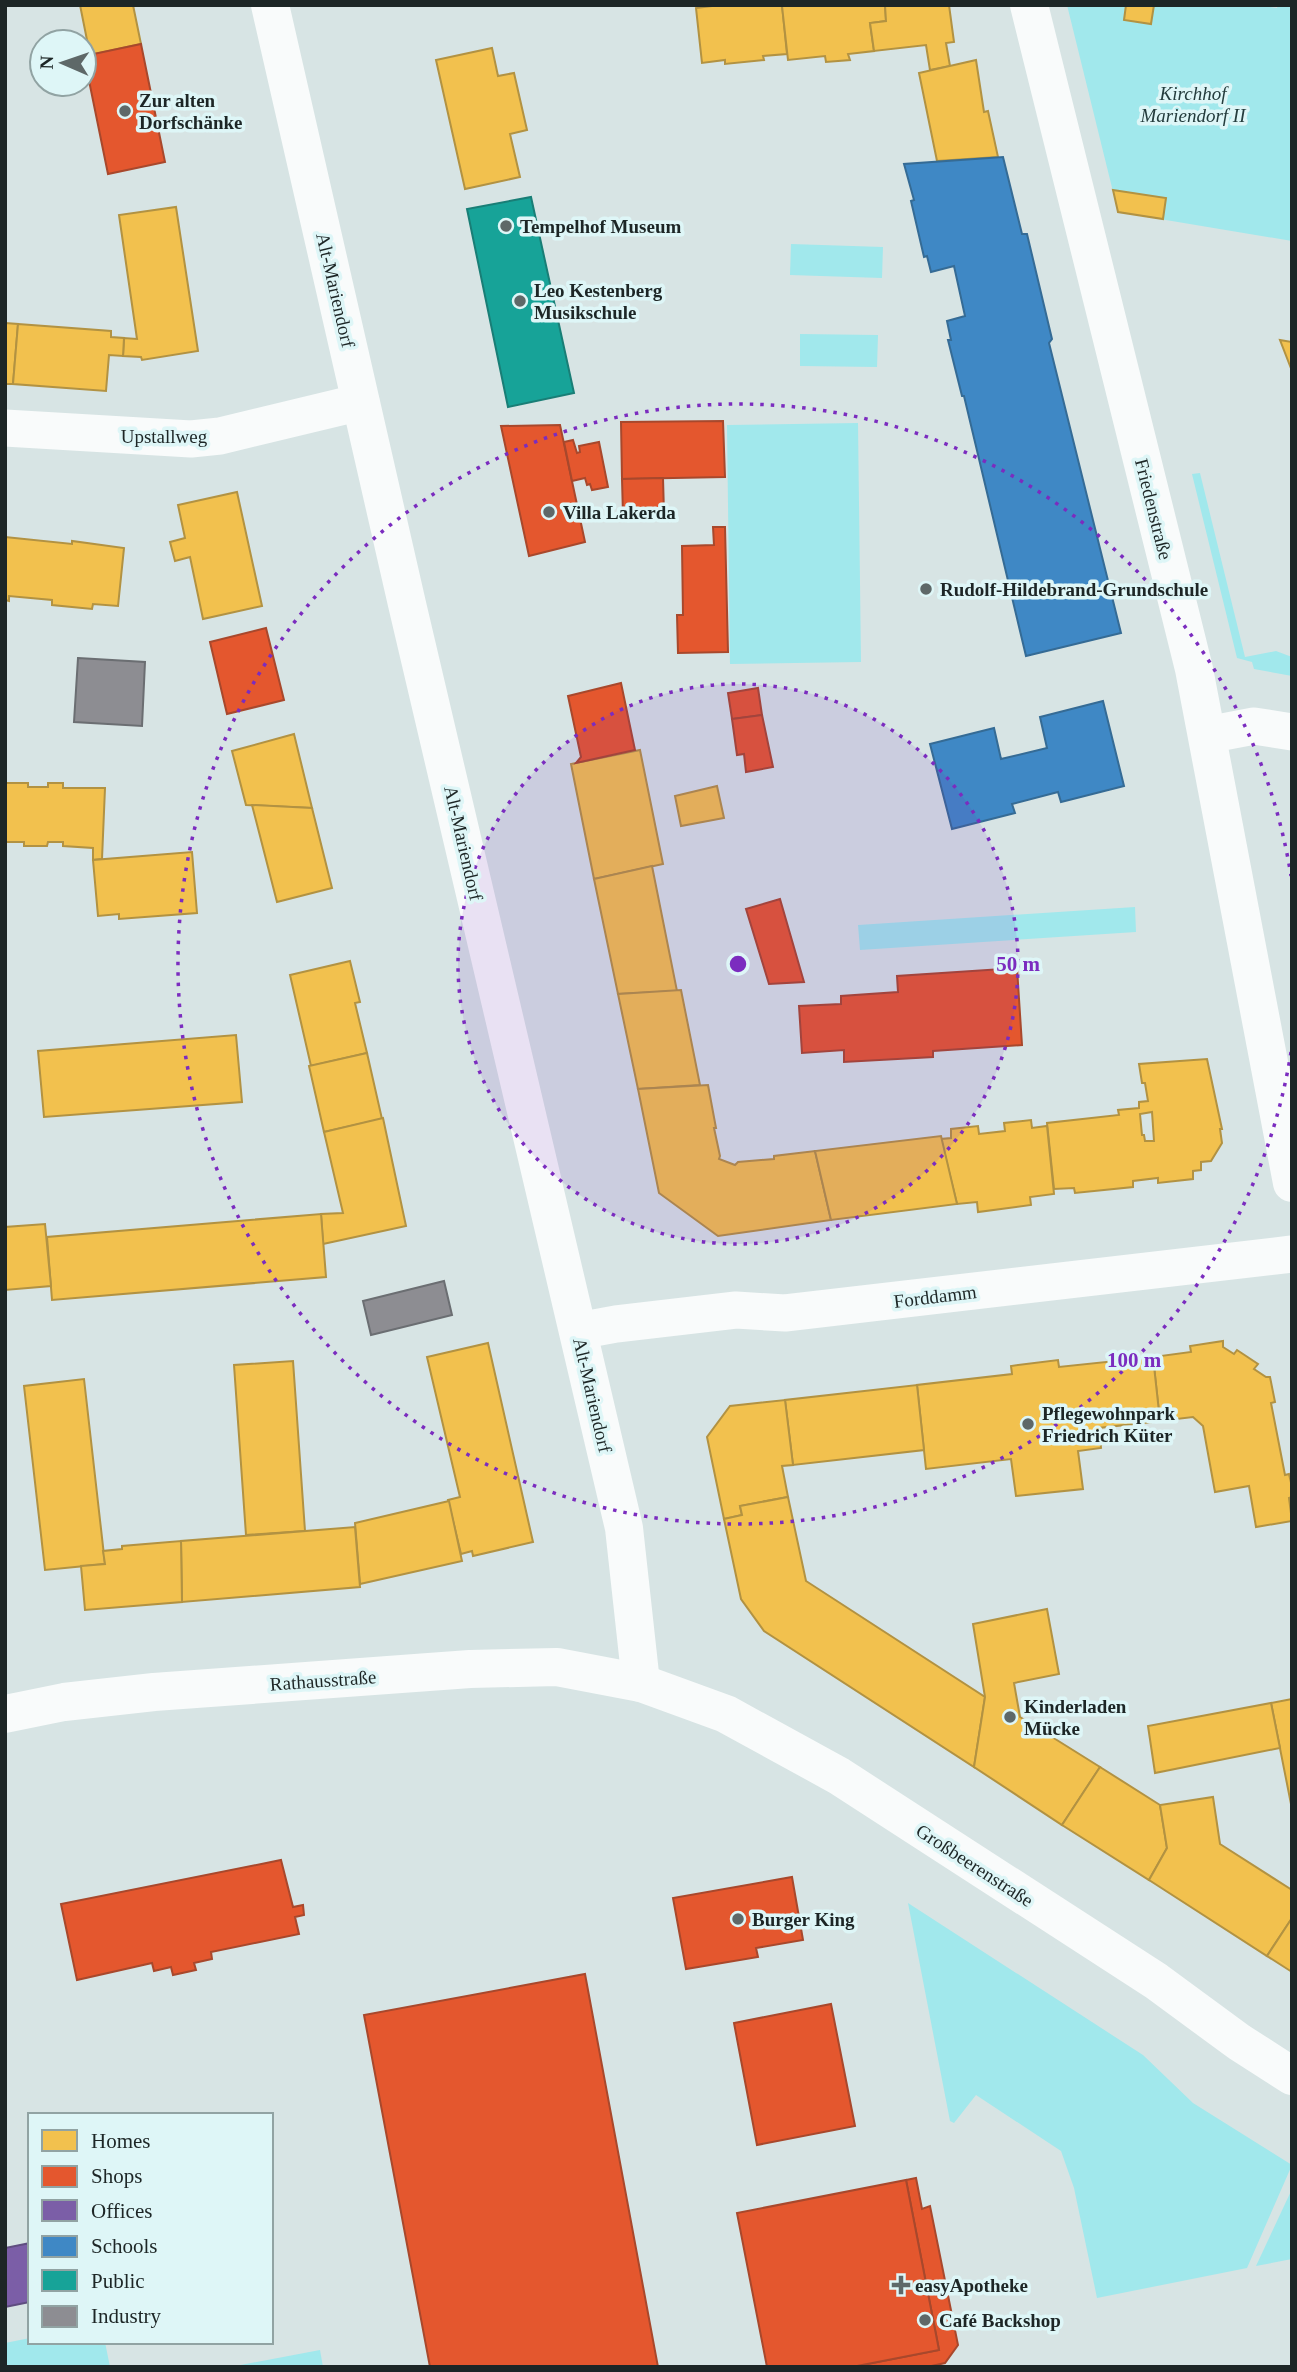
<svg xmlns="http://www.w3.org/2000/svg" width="1297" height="2372" viewBox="0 0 1297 2372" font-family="'Times New Roman',serif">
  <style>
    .green { fill: #a1e8ec }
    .homes { fill: #f2c14e; stroke: #b29242; stroke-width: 2; fill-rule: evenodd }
    .shops { fill: #e4572e; stroke: #a8482c; stroke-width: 2 }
    .offices { fill: #7b5ea7; stroke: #5f4d80; stroke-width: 2 }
    .schools { fill: #3f88c5; stroke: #356b95; stroke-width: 2 }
    .public { fill: #17a398; stroke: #197e76; stroke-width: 2 }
    .industry { fill: #8d8d92; stroke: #6b6e72; stroke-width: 2 }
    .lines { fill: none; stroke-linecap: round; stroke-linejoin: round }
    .minor { stroke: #f9fbfb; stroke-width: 37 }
    .major { stroke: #f9fbfb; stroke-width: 38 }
    .ring { fill: none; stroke: #7b2cbf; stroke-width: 3.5; stroke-dasharray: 3.5 7 }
    .poi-dot { fill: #5e6868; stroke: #def6f7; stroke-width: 2.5 }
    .labels { text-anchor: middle; stroke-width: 7; stroke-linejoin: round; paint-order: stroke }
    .park-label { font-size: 19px; font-style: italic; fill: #243c3d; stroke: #def6f7 }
    .poi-label { font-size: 19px; font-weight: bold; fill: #1d2626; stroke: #def6f7; text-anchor: start }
    .street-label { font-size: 19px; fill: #1d2626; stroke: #def6f7 }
    .centre { fill: #7b2cbf; stroke: #def6f7; stroke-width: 3.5 }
    .ring-label { font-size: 21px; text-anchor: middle; font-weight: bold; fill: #7b2cbf; stroke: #def6f7; stroke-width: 7; stroke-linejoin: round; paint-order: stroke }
  </style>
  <rect width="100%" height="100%" fill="#d7e4e4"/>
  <g class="green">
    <polygon points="1067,5 1257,5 1277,8 1278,5 1292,5 1292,241 1118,212"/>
    <polygon points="791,244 883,247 882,278 790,275"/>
    <polygon points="800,334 878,335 877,367 800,366"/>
    <polygon points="858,423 861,662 730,664 727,425"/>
    <polygon points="1200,473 1245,657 1276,651 1292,657 1292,676 1254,669 1252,662 1237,658 1192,474"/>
    <polygon points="1135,907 1136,932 860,950 858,925"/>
    <polygon points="908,1903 1143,2055 1193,2103 1292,2165 1247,2268 1097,2298 1074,2188 1061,2151 976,2095 954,2123 950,2121"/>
    <polygon points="1292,2189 1292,2259 1256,2266"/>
    <polygon points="30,2338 30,2342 105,2342 110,2367 5,2367 5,2343"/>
    <polygon points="320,2350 323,2367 230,2367"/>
  </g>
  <g class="homes">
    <polygon points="80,5 133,5 141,44 90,55"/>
    <polygon points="720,5 782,5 787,54 763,56 764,60 725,64 725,60 702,63 696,8"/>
    <polygon points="885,5 886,21 870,23 874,51 848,54 850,60 826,62 825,56 788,60 782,6"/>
    <polygon points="885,5 949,5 954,42 946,43 950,66 930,70 926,45 874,51 870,23 886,21"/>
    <polygon points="1126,5 1154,5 1151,24 1124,20"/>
    <polygon points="492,48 498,76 514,73 527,130 510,134 520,177 465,189 436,60"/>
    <polygon points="976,60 984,112 988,111 998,157 937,161 919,73"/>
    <polygon points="1113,190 1166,198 1163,219 1118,212"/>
    <polygon points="176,207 198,351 142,360 141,357 123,356 124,338 137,339 119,215"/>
    <polygon points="5,323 18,324 13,384 5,384"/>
    <polygon points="18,324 111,331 111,337 124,338 123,356 109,355 106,391 13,384"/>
    <polygon points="1280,340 1292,342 1292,371"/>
    <polygon points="237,492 262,606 203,619 190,557 175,561 170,542 185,538 178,505"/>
    <polygon points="5,537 72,544 72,541 124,548 118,606 93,604 92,609 52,605 52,600 9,596 9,601 5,600"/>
    <polygon points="294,734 312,808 246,805 232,751"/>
    <polygon points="640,750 663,864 594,879 571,764"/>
    <polygon points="5,783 28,783 28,787 48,787 48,783 63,783 63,788 105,788 102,859 93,860 93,848 63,846 63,842 48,842 47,846 24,846 24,842 5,842"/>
    <polygon points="717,786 724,818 681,826 675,796"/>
    <polygon points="252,805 312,808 332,888 277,902"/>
    <polygon points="192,852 197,913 119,919 119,914 98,916 93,860"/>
    <polygon points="652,866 677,991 618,994 594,879"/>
    <polygon points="350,961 360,1002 355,1003 367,1053 311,1066 290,975"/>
    <polygon points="681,990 700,1085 638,1089 618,994"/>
    <polygon points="236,1035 242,1102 44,1117 38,1051"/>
    <polygon points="367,1053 382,1119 324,1132 309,1066"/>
    <path d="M 1207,1059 L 1222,1129 L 1220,1129 L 1222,1143 L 1211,1161 L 1201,1162 L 1201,1170 L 1193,1171 L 1193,1179 L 1158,1183 L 1158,1178 L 1133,1181 L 1133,1187 L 1075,1193 L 1074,1188 L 1054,1189 L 1047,1123 L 1119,1115 L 1118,1110 L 1139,1108 L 1139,1102 L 1148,1101 L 1145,1083 L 1142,1083 L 1139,1064 ZM 1152,1112 L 1154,1141 L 1145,1141 L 1144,1135 L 1142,1135 L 1140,1114 Z"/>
    <polygon points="708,1085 716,1128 714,1128 720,1156 719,1159 735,1165 738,1162 774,1159 774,1156 815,1151 831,1220 718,1236 659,1193 638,1089"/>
    <polygon points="383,1118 406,1226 323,1244 321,1214 343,1213 324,1132"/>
    <polygon points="1031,1120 1032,1128 1047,1126 1054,1194 1030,1197 1031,1205 978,1212 977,1202 957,1204 941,1139 951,1138 951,1129 978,1126 979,1134 1005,1131 1004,1123"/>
    <polygon points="941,1136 957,1204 831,1220 815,1151"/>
    <polygon points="321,1214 326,1277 52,1300 47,1237"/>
    <polygon points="45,1224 51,1286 5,1290 5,1227"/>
    <polygon points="1223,1341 1223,1347 1234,1354 1237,1350 1258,1364 1254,1369 1266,1377 1270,1377 1275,1402 1271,1403 1285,1475 1289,1474 1292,1487 1292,1497 1289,1498 1292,1521 1256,1527 1249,1486 1215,1492 1203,1426 1193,1417 1160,1421 1153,1357 1191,1352 1190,1346"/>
    <polygon points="488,1343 533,1542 473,1556 472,1551 461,1554 448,1500 460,1497 427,1357"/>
    <polygon points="1153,1357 1160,1421 1099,1428 1101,1448 1078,1451 1083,1489 1016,1496 1011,1459 926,1469 917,1385 1012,1374 1011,1366 1058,1360 1059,1367"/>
    <polygon points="293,1361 305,1531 246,1535 234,1365"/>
    <polygon points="84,1379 105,1564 45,1570 24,1386"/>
    <polygon points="917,1385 924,1450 793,1465 785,1400"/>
    <polygon points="785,1400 793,1465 782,1466 788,1497 740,1506 742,1515 724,1519 707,1437 730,1406"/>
    <polygon points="788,1497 806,1581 985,1697 974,1767 764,1631 741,1599 724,1519 742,1515 740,1506"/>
    <polygon points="449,1501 462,1561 360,1584 355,1523"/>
    <polygon points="355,1527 360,1587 182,1602 181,1541"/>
    <polygon points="181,1541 182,1602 85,1610 81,1566 105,1564 103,1551 122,1549 122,1546"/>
    <polygon points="1047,1609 1059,1674 1014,1683 1020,1717 1100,1767 1062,1825 974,1767 985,1697 973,1624"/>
    <polygon points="1292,1699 1292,1809 1271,1703"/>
    <polygon points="1271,1703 1280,1748 1155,1773 1148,1726"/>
    <polygon points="1100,1767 1160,1805 1167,1848 1149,1880 1062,1825"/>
    <polygon points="1213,1797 1220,1844 1292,1890 1292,1918 1267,1956 1149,1880 1167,1848 1160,1805"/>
    <polygon points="1292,1918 1292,1972 1267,1956"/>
  </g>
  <g class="shops">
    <polygon points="141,44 165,162 108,174 84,56"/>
    <polygon points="723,421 725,477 622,479 621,422"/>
    <polygon points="560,425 585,542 529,556 501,426"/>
    <polygon points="573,440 577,453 580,452 579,446 599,442 608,487 592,490 590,484 587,485 585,478 572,481 564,442"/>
    <polygon points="663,478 664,514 623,515 622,479"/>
    <polygon points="713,527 725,527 728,652 678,653 677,615 683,615 682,546 714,545"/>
    <polygon points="266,628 284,700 227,714 210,642"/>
    <polygon points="621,683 635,750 576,763 581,757 568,696"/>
    <polygon points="758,688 762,715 732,719 728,693"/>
    <polygon points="762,715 773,767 746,772 744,754 737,755 732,719"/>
    <polygon points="780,899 804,982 769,984 746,909"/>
    <polygon points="1017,968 1022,1045 933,1051 933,1057 844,1062 844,1050 802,1053 799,1006 841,1004 841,996 898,992 897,976"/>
    <polygon points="281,1860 293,1907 303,1905 304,1915 295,1917 299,1934 211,1952 212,1959 194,1963 196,1970 173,1975 171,1967 154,1971 152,1963 77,1980 61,1904"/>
    <polygon points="792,1877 803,1940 756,1948 758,1957 686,1969 673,1898"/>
    <polygon points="585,1974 658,2367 430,2367 364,2015"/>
    <polygon points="831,2004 855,2126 757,2145 734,2023"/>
    <polygon points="916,2178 922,2209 930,2206 958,2345 945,2363 927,2367 852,2367 939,2350 906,2180"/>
    <polygon points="906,2180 939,2350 852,2367 767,2367 737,2213"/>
  </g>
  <polygon class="offices" points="30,2243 30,2302 5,2307 5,2248"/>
  <g class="schools">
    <polygon points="1003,157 1022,234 1027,234 1052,339 1049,343 1121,633 1026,656 964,396 962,396 948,340 951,340 947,321 965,316 954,266 931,272 927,256 924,257 911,201 914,200 904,164"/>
    <polygon points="1103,701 1124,786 1061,802 1058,792 1012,804 1015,813 952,829 930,744 994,728 1001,759 1047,748 1040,717"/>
  </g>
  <polygon class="public" points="531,197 574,393 508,407 467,209"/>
  <g class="industry">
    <polygon points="78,658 145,662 142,726 74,722"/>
    <polygon points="444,1281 452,1315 371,1335 363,1301"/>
  </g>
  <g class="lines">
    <g class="minor">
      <polyline points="5,428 191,439 220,436 361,402"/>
      <polyline points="1207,735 1254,726 1292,732"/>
      <polyline points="578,1331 616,1324 736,1310 785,1313 1292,1254"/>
    </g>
    <g class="major">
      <polyline points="270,5 407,604 624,1528 641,1683"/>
      <polyline points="1029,5 1194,669 1292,1183"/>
      <polyline points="5,1714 64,1702 154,1692 470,1669 557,1667 641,1683 726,1714 839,1776 1156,1981 1239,2042 1292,2076"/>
    </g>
  </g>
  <circle cx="738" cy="964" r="280" fill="#7b2cbf" fill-opacity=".12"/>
  <g class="ring">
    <circle cx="738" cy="964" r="280"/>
    <path d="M1291 1052A560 560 0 1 1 1291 876"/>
  </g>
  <g class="poi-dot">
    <circle cx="125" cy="111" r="7"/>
    <circle cx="506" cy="226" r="7"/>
    <circle cx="520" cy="301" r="7"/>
    <circle cx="549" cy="512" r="7"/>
    <circle cx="926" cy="589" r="7"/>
    <circle cx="1028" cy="1424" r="7"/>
    <circle cx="1010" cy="1717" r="7"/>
    <circle cx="738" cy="1919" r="7"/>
    <path d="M897.5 2274.5h7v7h7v7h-7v7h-7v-7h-7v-7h7z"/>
    <circle cx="925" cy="2320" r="7"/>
  </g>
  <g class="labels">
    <g class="park-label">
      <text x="1193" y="100">Kirchhof<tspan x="1193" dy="22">Mariendorf II</tspan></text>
    </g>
    <g class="poi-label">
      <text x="139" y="107">Zur alten<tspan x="139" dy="22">Dorfschänke</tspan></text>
      <text x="520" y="233">Tempelhof Museum</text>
      <text x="534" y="297">Leo Kestenberg<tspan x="534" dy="22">Musikschule</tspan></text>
      <text x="563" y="519">Villa Lakerda</text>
      <text x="940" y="596">Rudolf-Hildebrand-Grundschule</text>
      <text x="1042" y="1420">Pflegewohnpark<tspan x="1042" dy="22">Friedrich Küter</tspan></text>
      <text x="1024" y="1713">Kinderladen<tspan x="1024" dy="22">Mücke</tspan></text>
      <text x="752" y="1926">Burger King</text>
      <text x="915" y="2292">easyApotheke</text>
      <text x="939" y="2327">Café Backshop</text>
    </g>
    <g class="street-label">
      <text transform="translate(336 290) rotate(77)" y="7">Alt-Mariendorf</text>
      <text x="164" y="443">Upstallweg</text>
      <text transform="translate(1154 509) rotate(76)" y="7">Friedenstraße</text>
      <text transform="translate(464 843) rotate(77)" y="7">Alt-Mariendorf</text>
      <text transform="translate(935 1296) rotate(-7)" y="7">Forddamm</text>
      <text transform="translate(593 1395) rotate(77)" y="7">Alt-Mariendorf</text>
      <text transform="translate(323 1680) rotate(-4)" y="7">Rathausstraße</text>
      <text transform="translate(975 1865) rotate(33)" y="7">Großbeerenstraße</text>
    </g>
  </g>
  <circle cx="738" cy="964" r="10" class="centre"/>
  <g class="ring-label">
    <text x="1018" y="971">50 m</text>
    <text x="1134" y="1367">100 m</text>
  </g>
  <rect width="1297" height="2372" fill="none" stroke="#1d2626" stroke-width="14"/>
  <rect x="28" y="2113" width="245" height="231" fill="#def6f7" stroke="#91a3a3" stroke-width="2"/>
  <rect x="42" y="2130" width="35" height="21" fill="#f2c14e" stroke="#91a3a3" stroke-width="2"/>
  <text x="91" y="2148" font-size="21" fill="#1d2626">Homes</text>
  <rect x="42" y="2166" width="35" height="21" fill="#e4572e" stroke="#91a3a3" stroke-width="2"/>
  <text x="91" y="2183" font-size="21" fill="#1d2626">Shops</text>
  <rect x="42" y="2200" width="35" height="21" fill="#7b5ea7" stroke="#91a3a3" stroke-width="2"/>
  <text x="91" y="2218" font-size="21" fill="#1d2626">Offices</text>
  <rect x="42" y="2236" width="35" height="21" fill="#3f88c5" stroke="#91a3a3" stroke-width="2"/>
  <text x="91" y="2253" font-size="21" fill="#1d2626">Schools</text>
  <rect x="42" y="2270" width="35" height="21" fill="#17a398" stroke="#91a3a3" stroke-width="2"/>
  <text x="91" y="2288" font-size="21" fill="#1d2626">Public</text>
  <rect x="42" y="2306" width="35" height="21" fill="#8d8d92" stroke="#91a3a3" stroke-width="2"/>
  <text x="91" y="2323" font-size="21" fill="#1d2626">Industry</text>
  <g transform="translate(63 63) rotate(272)"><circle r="33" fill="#def6f7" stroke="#91a3a3" stroke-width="2"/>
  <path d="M0-5L12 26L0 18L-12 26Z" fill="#5e6868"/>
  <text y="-10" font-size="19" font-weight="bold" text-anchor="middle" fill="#1d2626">N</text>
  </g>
</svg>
